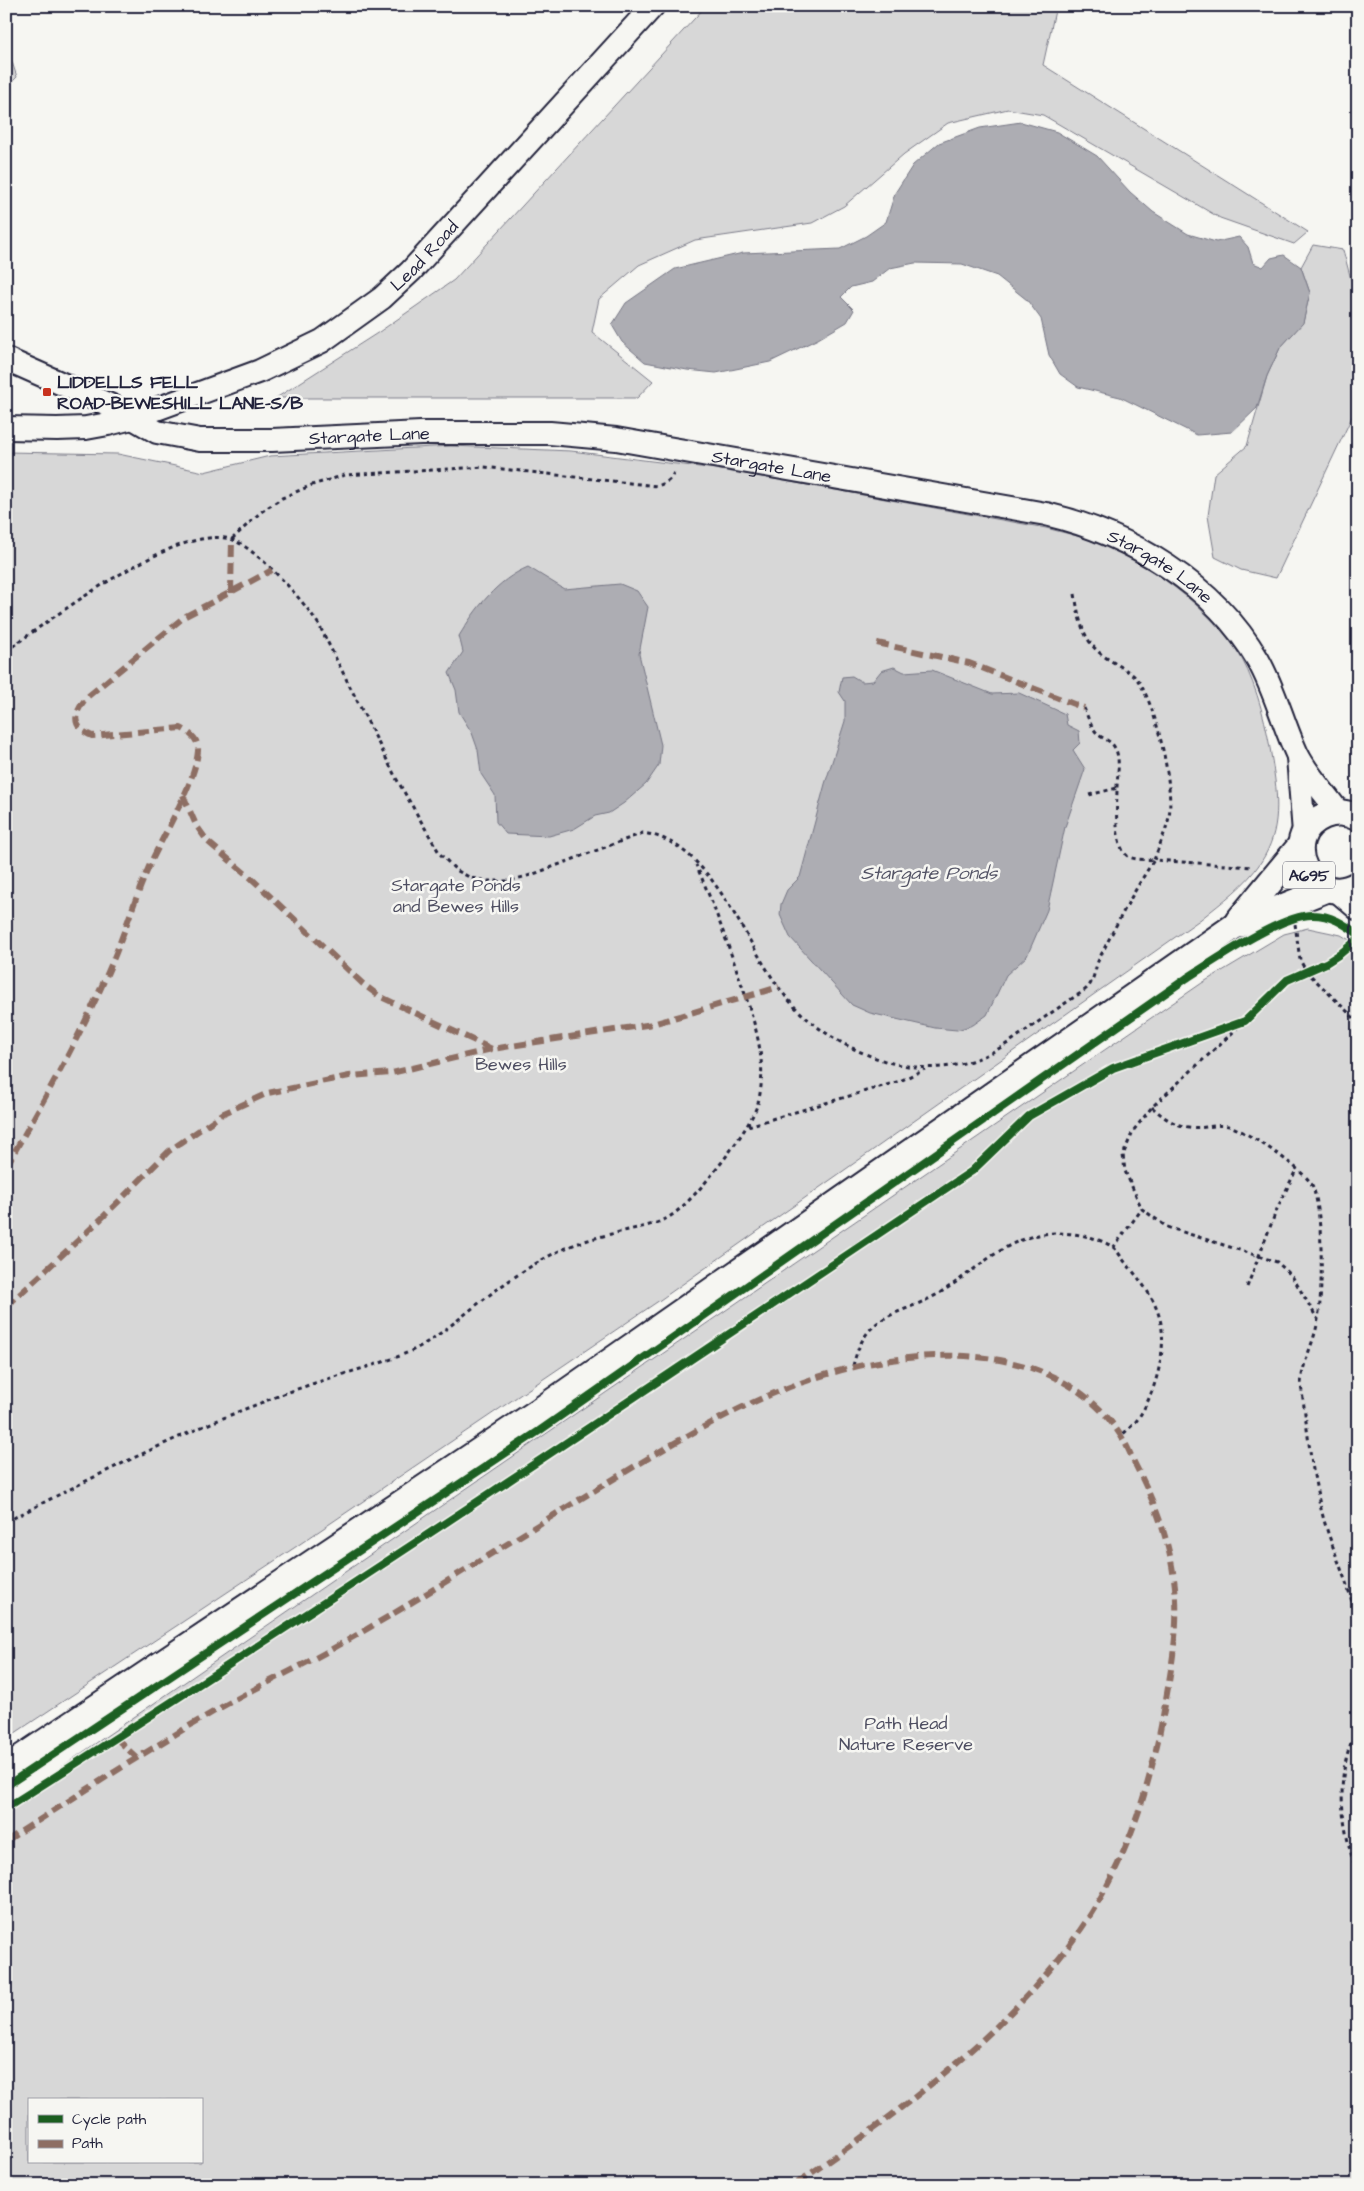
<svg xmlns="http://www.w3.org/2000/svg" width="1364" height="2191" viewBox="0 0 1364 2191" font-family="'Architects Daughter',sans-serif">
  <style>
    .green { fill: #d7d7d7; stroke: #7c7c89; fill-rule: evenodd }
    .water { fill: #adadb3; stroke: #757583 }
    .lines { fill: none; stroke-linecap: round; stroke-linejoin: round }
    .secondary-casing { stroke: #22223b; stroke-width: 26 }
    .primary-casing { stroke: #22223b; stroke-width: 29 }
    .path { stroke: #22223b; stroke-width: 3; stroke-dasharray: 4 4; stroke-linecap: butt }
    .secondary { stroke: #f6f6f2; stroke-width: 22 }
    .primary { stroke: #f6f6f2; stroke-width: 25 }
    .quiet { stroke: #8d6e63; stroke-width: 6; stroke-dasharray: 12 6; stroke-linecap: butt }
    .cycleway-casing { stroke: #f6f6f2; stroke-width: 11 }
    .cycleway { stroke: #1b5e20; stroke-width: 8 }
    .poi-dot { fill: #c8321e; stroke: #f6f6f2; stroke-width: 2 }
    .labels { text-anchor: middle; stroke-width: 5; stroke-linejoin: round; paint-order: stroke }
    .shield { fill: #f6f6f2; stroke: #626272; stroke-width: 1 }
    .shield-label { font-size: 16px; font-weight: bold; fill: #22223b }
    .street-label { font-size: 18px; fill: #22223b; stroke: #f6f6f2 }
    .poi-label { font-size: 18px; font-weight: bold; fill: #22223b; stroke: #f6f6f2; text-anchor: start }
    .park-label { font-size: 18px; fill: #4f4f62; stroke: #f6f6f2 }
    .water-label { font-size: 19px; font-style: italic; fill: #535365; stroke: #f6f6f2 }
  </style>
  <rect width="100%" height="100%" fill="#f6f6f2"/>
  <filter id="ink" filterUnits="userSpaceOnUse"><feTurbulence type="fractalNoise" baseFrequency=".02" numOctaves="2"/><feDisplacementMap in="SourceGraphic" scale="10" xChannelSelector="R" yChannelSelector="G"/><feConvolveMatrix kernelMatrix="1 2 1 2 8 2 1 2 1" color-interpolation-filters="sRGB"/></filter>
  <g filter="url(#ink)">
    <g class="green">
      <polygon points="706,6 1056,6 1043,65 1308,232 1294,244 1220,218 1043,115 1008,109 948,123 904,154 844,206 812,223 695,240 639,265 599,299 592,332 653,381 637,398 276,398 379,332 454,280"/>
      <polygon points="6,44 17,77 6,88"/>
      <polygon points="1313,245 1343,250 1358,305 1358,404 1276,578 1241,570 1215,557 1208,516 1214,474 1247,446 1267,376 1280,348 1303,322 1310,293 1301,267"/>
      <path d="M 451,446 L 571,451 L 724,470 L 1046,528 C 1061,532 1076,535 1090,540 C 1142,557 1215,611 1242,659 C 1258,689 1267,727 1272,760 C 1278,796 1282,830 1261,862 C 1246,885 1222,902 1201,919 L 660,1300 L 297,1546 L 6,1739 L 6,452 L 118,454 L 204,472 L 270,456 Z"/>
      <path d="M 1308,928 L 1341,935 L 1358,945 L 1358,2185 L 6,2185 L 6,1805 L 1202,983 L 1284,934 ZM 29,2100 L 201,2100 L 201,2162 L 29,2162 Z"/>
    </g>
    <g class="water">
      <polygon points="1021,122 1057,132 1097,156 1130,192 1153,212 1188,234 1216,242 1239,237 1248,247 1253,263 1263,267 1271,258 1284,255 1301,267 1310,293 1303,323 1280,348 1267,376 1257,408 1232,432 1197,435 1120,397 1078,387 1060,374 1049,355 1041,319 1027,300 997,276 962,264 915,263 890,268 872,282 851,287 841,297 854,310 847,322 818,339 770,362 716,373 687,370 645,362 622,342 612,325 626,303 675,269 743,253 840,249 866,236 886,222 895,193 913,165 939,143 980,128"/>
      <path d="M 528,567 L 564,589 L 620,584 L 637,591 L 648,607 L 639,654 L 661,745 L 659,765 L 646,784 L 624,803 L 609,813 L 595,816 L 574,829 L 549,836 L 506,834 L 496,822 L 495,795 L 481,774 L 478,750 L 472,733 L 459,712 L 456,690 L 449,673 L 463,652 L 459,636 C 476,608 497,580 528,567 Z"/>
      <polygon points="894,667 904,672 932,670 992,694 1019,693 1065,714 1067,725 1079,731 1080,743 1073,750 1085,769 1065,827 1047,910 1027,956 1006,975 987,1015 973,1025 957,1030 935,1028 870,1013 852,1005 790,937 780,915 781,904 787,890 800,877 825,784 845,721 845,701 839,692 842,677 852,676 862,682 873,681 881,671"/>
    </g>
    <g class="lines">
      <g class="secondary-casing">
        <g id="secondary">
          <path id="s1" d="M 6,359 L 114,407 L 157,432 L 200,440 L 272,440 L 421,433 L 550,433 L 616,439 L 1046,514 C 1130,534 1214,584 1258,660 C 1275,690 1283,724 1297,754 C 1307,775 1326,794 1339,813"/>
          <path id="s2" d="M 6,428 L 57,429 L 86,428 L 108,424 L 132,418 L 260,371 L 322,341 L 382,298 L 411,271 L 653,6"/>
          <polyline points="1298,757 1304,833"/>
          <polyline points="1336,890 1358,909"/>
        </g>
      </g>
      <g class="primary-casing">
        <g id="primary">
          <path d="M 1358,818 C 1347,812 1336,811 1324,816 C 1274,837 1312,912 1358,884"/>
          <polyline points="1238,921 1300,846"/>
          <polyline points="6,1768 539,1411 1233,927 1327,889"/>
        </g>
      </g>
      <g class="path">
        <path d="M 232,539 L 261,512 L 282,498 L 312,485 L 345,475 L 484,467 L 657,486 C 667,483 671,480 675,470"/>
        <path d="M 1075,594 C 1079,619 1082,641 1105,657 C 1115,664 1127,669 1136,678 C 1156,702 1174,786 1169,817 C 1166,831 1159,846 1154,860 L 1253,867"/>
        <path d="M 6,651 C 52,619 175,524 230,539 C 255,546 305,602 319,625 L 396,778 L 440,854 L 456,870 L 471,878 L 488,881 L 508,881 L 531,875 L 643,833 C 717,843 747,956 793,1005 C 819,1033 855,1053 892,1063 C 937,1074 977,1065 1014,1039 C 1032,1026 1051,1013 1070,1000 C 1075,996 1084,992 1088,987 C 1094,981 1095,967 1099,959 C 1116,925 1133,892 1154,860"/>
        <path d="M 1084,708 C 1088,717 1091,729 1100,736 C 1106,740 1111,741 1115,748 C 1121,759 1117,776 1117,788"/>
        <path d="M 1089,795 L 1117,788 C 1117,805 1113,848 1129,857 C 1136,860 1146,859 1153,860"/>
        <polyline points="1295,924 1300,960 1306,971 1358,1022"/>
        <polyline points="1245,1021 1152,1107 1133,1131 1123,1155 1125,1171 1142,1209 1167,1227 1277,1262 1292,1276 1318,1320"/>
        <path d="M 1152,1107 C 1168,1122 1183,1130 1206,1127 C 1214,1126 1224,1124 1232,1127 C 1249,1133 1307,1171 1313,1187 C 1323,1214 1323,1290 1318,1319 C 1315,1342 1302,1361 1301,1385 C 1308,1432 1312,1481 1326,1527 C 1337,1560 1351,1591 1358,1625"/>
        <polyline points="748,1126 900,1081 925,1069"/>
        <polyline points="1113,1248 1142,1209"/>
        <polyline points="1247,1287 1277,1209 1297,1168"/>
        <path d="M 853,1366 C 866,1312 894,1318 936,1295 C 973,1274 1000,1241 1043,1234 C 1065,1231 1094,1235 1113,1247 C 1117,1250 1121,1257 1125,1262 C 1142,1282 1159,1303 1162,1330 C 1165,1357 1154,1394 1139,1417 C 1135,1424 1127,1430 1121,1436"/>
        <path d="M 6,1522 C 90,1478 175,1436 263,1402 C 290,1391 317,1382 344,1374 C 369,1366 395,1360 419,1347 C 442,1334 462,1316 483,1300 C 506,1282 532,1264 559,1251 C 580,1241 602,1236 624,1231 C 640,1227 658,1225 672,1215 C 696,1199 750,1130 758,1103 C 770,1056 750,1010 735,965 C 723,931 711,898 696,865"/>
        <path d="M 1358,1728 C 1333,1773 1341,1828 1358,1875"/>
      </g>
      <use href="#secondary" class="secondary"/>
      <use href="#primary" class="primary"/>
      <g class="quiet">
        <polyline points="231,593 232,539"/>
        <polyline points="877,643 969,663 1084,708"/>
        <polyline points="183,795 196,825 208,842 252,879 363,984 379,996 492,1049 653,1024 779,987"/>
        <path d="M 6,1167 C 42,1103 79,1039 108,972 C 123,938 133,903 148,869 C 162,836 195,785 198,751 C 199,739 190,733 181,728 L 92,736 C 70,726 74,714 86,698 L 184,617 L 272,570"/>
        <polyline points="6,1307 101,1219 169,1151 224,1113 268,1093 349,1076 392,1073 492,1049"/>
        <polyline points="116,1738 137,1758"/>
        <path d="M 6,1841 C 77,1796 147,1750 220,1708 C 264,1683 311,1662 355,1636 C 440,1587 523,1533 607,1483 C 701,1426 797,1369 908,1358 C 986,1349 1076,1364 1121,1436 C 1127,1445 1131,1456 1136,1466 C 1154,1501 1169,1539 1174,1579 C 1180,1619 1173,1659 1166,1699 C 1152,1780 1131,1853 1085,1923 C 1016,2027 896,2115 794,2185"/>
      </g>
      <g class="cycleway-casing">
        <g id="cycleway">
          <path d="M 6,1786 L 539,1431 L 1187,978 C 1214,961 1282,914 1313,915 C 1331,915 1344,924 1358,934"/>
          <path d="M 6,1808 C 332,1601 652,1386 972,1171 L 1029,1116 L 1113,1068 L 1245,1021 L 1287,980 L 1326,963 L 1340,954 L 1358,939"/>
        </g>
      </g>
      <use href="#cycleway" class="cycleway"/>
    </g>
  </g>
  <rect class="poi-dot" x="42" y="387" width="10" height="10" rx="2.5"/>
  <g class="labels">
    <rect class="shield" x="1283" y="861.5" width="52" height="27" rx="4"/>
    <g class="shield-label">
      <text x="1309" y="881">A695</text>
    </g>
    <g class="street-label">
      <text dy="6" stroke="none"><textPath href="#s2" startOffset="466">Lead Road</textPath></text>
      <text dy="6" stroke="none"><textPath href="#s1" startOffset="381">Stargate Lane</textPath></text>
      <text dy="6" stroke="none"><textPath href="#s1" startOffset="786">Stargate Lane</textPath></text>
      <text dy="6" stroke="none"><textPath href="#s1" startOffset="1191">Stargate Lane</textPath></text>
    </g>
    <g class="poi-label">
      <text x="57" y="388">LIDDELLS FELL<tspan x="57" dy="21">ROAD-BEWESHILL LANE-S/B</tspan></text>
    </g>
    <g class="park-label">
      <text x="456" y="891">Stargate Ponds<tspan x="456" dy="21">and Bewes Hills</tspan></text>
      <text x="521" y="1070">Bewes Hills</text>
      <text x="906" y="1729">Path Head<tspan x="906" dy="21">Nature Reserve</tspan></text>
    </g>
    <g class="water-label">
      <text x="929" y="879">Stargate Ponds</text>
    </g>
  </g>
  <rect width="1364" height="2191" fill="none" stroke="#f6f6f2" stroke-width="25"/>
  <rect x="12" y="12" width="1339" height="2166" fill="none" stroke="#22223b" stroke-width="2" filter="url(#ink)"/>
  <rect x="28" y="2098" width="175" height="65" fill="#f6f6f2" stroke="#a1a1a9"/>
  <rect x="38" y="2115" width="25" height="8" fill="#1b5e20" stroke="#a1a1a9"/>
  <text x="72" y="2124" font-size="15" fill="#22223b">Cycle path</text>
  <rect x="38" y="2140" width="25" height="8" fill="#8d6e63" stroke="#a1a1a9"/>
  <text x="72" y="2148" font-size="15" fill="#22223b">Path</text>
</svg>
